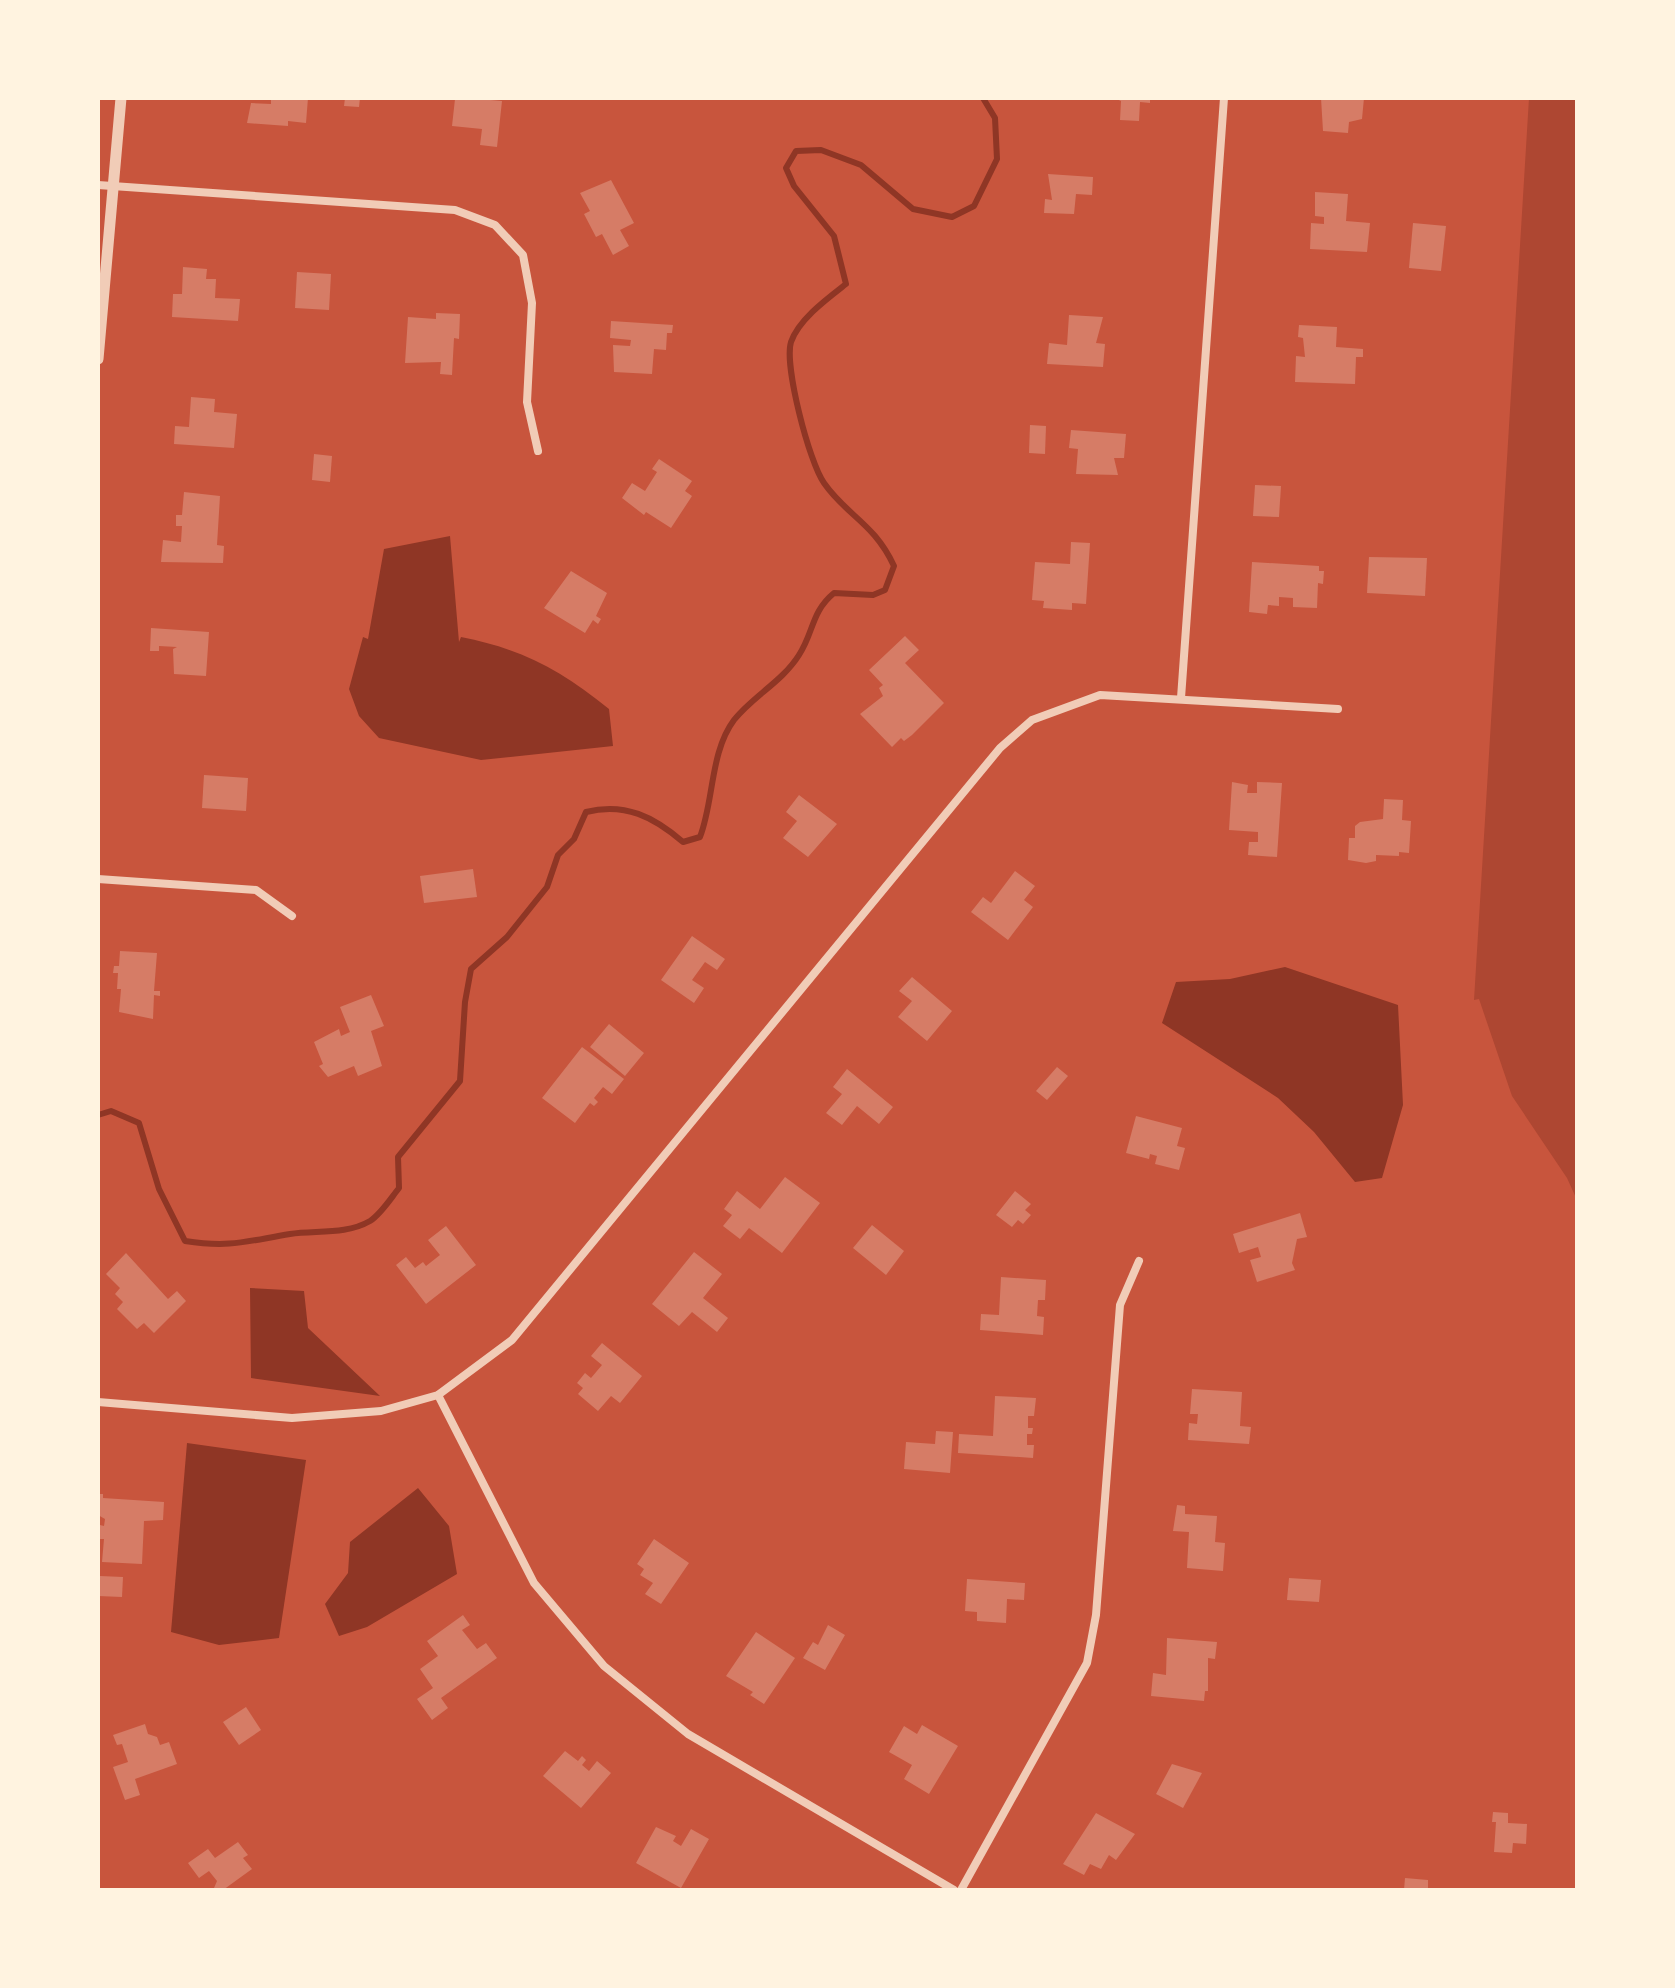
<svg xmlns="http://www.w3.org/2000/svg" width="1675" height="1988" viewBox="0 0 1675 1988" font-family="Inter,sans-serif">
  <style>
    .green { fill: #ae4732 }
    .water { fill: #8f3625 }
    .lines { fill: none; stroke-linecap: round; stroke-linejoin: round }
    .stream { stroke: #8f3625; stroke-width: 6 }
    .building { fill: #d67c66 }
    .minor { stroke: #f1ccb7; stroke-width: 8 }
    .tertiary { stroke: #f1ccb7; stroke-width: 11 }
  </style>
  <rect width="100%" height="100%" fill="#c8553d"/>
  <polygon class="green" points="1529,98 1577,98 1577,1200 1567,1178 1512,1096 1479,999 1474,1000"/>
  <g class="water">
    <path d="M 450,536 L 459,642 L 461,637 C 522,649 561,670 609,709 L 613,746 L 481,760 L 379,738 L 359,716 L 349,689 L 363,637 L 368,639 L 384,549 Z"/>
    <polygon points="1285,967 1398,1005 1403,1105 1382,1178 1355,1182 1314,1132 1278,1098 1162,1023 1176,982 1230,979"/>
    <polygon points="250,1288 304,1291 308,1328 380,1396 251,1378"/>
    <polygon points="187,1443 306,1460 279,1638 219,1645 171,1632"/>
    <polygon points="418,1488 449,1526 457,1574 367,1627 339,1636 325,1604 348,1573 350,1542"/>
  </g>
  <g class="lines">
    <path class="stream" d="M 98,1115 L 111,1111 L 139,1123 L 159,1189 L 185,1241 C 231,1248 247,1241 290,1234 C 316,1230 346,1235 370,1221 C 381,1214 391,1198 399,1188 L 398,1157 L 460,1081 L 465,1002 L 471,969 L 507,937 L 547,887 L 558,855 L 574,839 L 586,812 C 625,802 654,817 683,842 L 700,837 C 714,801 710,752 734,720 C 753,696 782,682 799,655 C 814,632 811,612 834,593 L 873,595 L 885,590 L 894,566 C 874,523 847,516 824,483 C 809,462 784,365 791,342 C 799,319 828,298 846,284 L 834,236 L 794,186 L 786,168 L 796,151 L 821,150 L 861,165 L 913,209 L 952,217 L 974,206 L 997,159 L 995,118 L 983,98"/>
  </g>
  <g class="building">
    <polygon points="271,98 308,98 306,123 288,121 288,126 247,123 251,103 271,104"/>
    <polygon points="345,98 360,98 359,107 344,106"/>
    <polygon points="469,98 502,101 497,147 480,145 482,129 452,126 455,99"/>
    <polygon points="1114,98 1150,98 1150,103 1140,102 1139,121 1120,120 1121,101"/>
    <polygon points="1321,98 1364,98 1362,119 1349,122 1348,133 1323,131"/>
    <polygon points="1048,174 1093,177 1092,195 1076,194 1074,214 1044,213 1045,199 1052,200"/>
    <polygon points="611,180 634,223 620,230 629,246 613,255 602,234 596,237 584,214 590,211 580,193"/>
    <polygon points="1315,192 1348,194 1346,221 1370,223 1367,252 1310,249 1311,223 1324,224 1324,217 1315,216"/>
    <polygon points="1413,223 1446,226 1441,271 1409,268"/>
    <polygon points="183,267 207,269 206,279 216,279 215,298 240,299 238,321 172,317 173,294 182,294"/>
    <polygon points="297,272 331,274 329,310 295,308"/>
    <polygon points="436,313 460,314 459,339 454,338 452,375 440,374 441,362 405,363 408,317 436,319"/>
    <polygon points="1069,315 1103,317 1096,343 1105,344 1103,367 1047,364 1049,343 1067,345"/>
    <polygon points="611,321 673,325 672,333 667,333 666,350 654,349 652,374 614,372 613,345 630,346 631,340 610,338"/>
    <polygon points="1299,325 1337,327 1336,347 1363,349 1363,357 1356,357 1355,384 1295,382 1296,356 1305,357 1303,338 1298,337"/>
    <polygon points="191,397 215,399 214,412 237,414 234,448 174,444 175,426 189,427"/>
    <polygon points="1030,425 1046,426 1045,454 1029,453"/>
    <polygon points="1071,430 1126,434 1124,458 1114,458 1118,475 1076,474 1078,449 1069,448"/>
    <polygon points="314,454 332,456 330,482 312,480"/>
    <polygon points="659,459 692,481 685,491 692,496 671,528 646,512 644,515 622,498 632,483 645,491 657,472 652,469"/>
    <polygon points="1255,485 1281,486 1279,517 1253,516"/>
    <polygon points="184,492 220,496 217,545 224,546 223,563 161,562 163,540 181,542 182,526 176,526 176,515 182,515"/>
    <polygon points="1071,542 1090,543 1086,604 1072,603 1072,610 1043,608 1044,601 1032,600 1035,562 1070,564"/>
    <polygon points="1369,557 1427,558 1425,596 1367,593"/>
    <polygon points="1252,562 1319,566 1319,571 1324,571 1323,584 1318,583 1317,608 1293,607 1293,598 1279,597 1279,606 1268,605 1267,614 1249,612"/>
    <polygon points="571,571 607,593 596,616 601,619 598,624 593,620 585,633 544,608"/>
    <polygon points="151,628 209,632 206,676 174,674 173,649 177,647 159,646 159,651 150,651"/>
    <polygon points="905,636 919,650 905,663 944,703 912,735 904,741 901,738 892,747 860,714 883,696 879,688 883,685 869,670"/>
    <polygon points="204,775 248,778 246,811 202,808"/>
    <polygon points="1232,782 1248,785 1247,793 1257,793 1257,782 1282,783 1277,857 1248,855 1249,842 1258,842 1258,832 1229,830"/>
    <polygon points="799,795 837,824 808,857 783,838 797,821 786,812"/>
    <polygon points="1384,799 1403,800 1402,820 1411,821 1409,853 1399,852 1399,856 1376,855 1376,861 1366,863 1348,860 1349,838 1355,838 1355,826 1360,822 1383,819"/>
    <polygon points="473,869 477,897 424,903 420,876"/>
    <polygon points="1015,871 1035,886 1024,900 1033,907 1008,940 971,912 983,897 991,903"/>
    <polygon points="692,936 725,959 717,970 705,962 692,980 704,988 694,1003 661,980"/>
    <polygon points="120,951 157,953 154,991 160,991 160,996 154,995 153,1019 119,1012 121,989 117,989 118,973 113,973 114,966 119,966"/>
    <polygon points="912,977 952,1011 927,1041 898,1017 912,1001 899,991"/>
    <polygon points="371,995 384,1026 371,1031 382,1066 358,1076 354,1066 328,1077 319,1066 323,1064 314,1042 339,1029 341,1036 350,1032 340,1007"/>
    <polygon points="609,1024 644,1053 625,1076 590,1047"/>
    <polygon points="582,1047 624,1079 612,1094 603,1087 594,1098 598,1102 594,1106 590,1103 575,1123 542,1098"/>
    <polygon points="1057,1067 1068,1076 1047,1100 1036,1091"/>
    <polygon points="847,1069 893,1107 879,1124 857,1106 842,1125 826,1113 842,1094 833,1087"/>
    <polygon points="1136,1116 1182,1128 1177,1146 1185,1148 1179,1170 1155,1164 1157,1156 1150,1154 1149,1159 1126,1153"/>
    <polygon points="785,1177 820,1203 782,1253 749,1228 740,1239 723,1226 732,1215 724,1209 737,1191 760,1209"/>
    <polygon points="1015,1191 1031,1204 1025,1210 1031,1215 1023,1224 1018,1220 1012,1227 996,1215"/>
    <polygon points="1300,1213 1307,1237 1297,1239 1292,1263 1295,1270 1257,1282 1250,1260 1261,1257 1258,1247 1239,1253 1233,1234"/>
    <polygon points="872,1225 904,1251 886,1275 853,1248"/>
    <polygon points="446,1226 476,1265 426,1304 396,1265 406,1257 415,1268 423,1262 426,1266 440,1255 428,1240"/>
    <polygon points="694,1252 722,1274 703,1298 728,1318 717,1332 692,1312 679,1326 652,1304"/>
    <polygon points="126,1253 168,1299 177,1291 186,1301 154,1333 144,1323 137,1329 117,1309 123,1302 115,1294 120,1288 106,1274"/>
    <polygon points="1001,1277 1046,1280 1045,1300 1038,1300 1037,1316 1044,1317 1043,1335 980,1330 981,1314 999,1315"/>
    <polygon points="602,1343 642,1376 620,1403 611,1396 598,1411 578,1394 583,1388 577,1383 585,1373 591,1378 602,1365 591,1356"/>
    <polygon points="1192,1389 1242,1392 1240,1426 1251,1427 1249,1444 1188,1440 1189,1423 1197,1424 1198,1414 1190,1414"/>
    <polygon points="995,1396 1036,1398 1034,1416 1028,1416 1028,1428 1033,1428 1032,1434 1027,1434 1027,1445 1034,1445 1033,1458 958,1453 959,1434 993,1436"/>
    <polygon points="936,1431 953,1432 950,1473 904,1469 906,1442 935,1444"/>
    <polygon points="98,1494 103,1494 103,1498 164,1502 163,1520 144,1521 142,1564 102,1562 104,1539 99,1539 100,1525 104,1526 105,1519 98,1515"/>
    <polygon points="1177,1505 1185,1506 1185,1514 1217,1516 1215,1542 1225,1543 1223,1571 1187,1568 1189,1532 1173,1531"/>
    <polygon points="654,1539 689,1563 661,1604 645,1594 653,1583 640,1575 644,1569 637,1564"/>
    <polygon points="100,1576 123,1577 122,1597 98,1596"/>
    <polygon points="1289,1578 1321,1580 1319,1602 1287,1600"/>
    <polygon points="967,1579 1025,1583 1024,1600 1007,1599 1006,1623 977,1621 977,1612 965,1611"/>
    <polygon points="463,1615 470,1625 462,1630 477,1649 486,1643 497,1658 441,1698 448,1708 432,1720 417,1699 433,1688 420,1669 438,1656 427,1641"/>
    <polygon points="828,1625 845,1635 825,1670 803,1658 813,1642 818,1645"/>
    <polygon points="756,1632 795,1658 764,1704 750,1695 753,1692 726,1676"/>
    <polygon points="1167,1638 1217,1642 1215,1659 1208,1658 1208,1691 1205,1691 1204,1701 1151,1696 1153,1673 1166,1675"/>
    <polygon points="246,1707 261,1730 239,1745 223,1722"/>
    <polygon points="145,1724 148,1734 157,1737 160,1745 169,1742 177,1764 135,1779 140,1795 125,1800 113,1767 128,1762 122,1744 117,1745 113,1735"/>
    <polygon points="922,1725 958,1746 929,1794 904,1779 912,1765 889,1752 904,1726 917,1734"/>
    <polygon points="565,1751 578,1761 582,1756 586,1760 582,1765 589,1771 597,1761 611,1773 581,1808 543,1776"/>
    <polygon points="1172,1764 1202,1773 1183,1808 1156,1794"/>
    <polygon points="1493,1812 1508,1813 1508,1823 1527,1824 1526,1844 1513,1843 1512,1853 1494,1852 1496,1822 1492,1822"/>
    <polygon points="1096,1813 1135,1834 1116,1860 1109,1855 1101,1869 1090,1864 1084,1875 1063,1864"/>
    <polygon points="656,1827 676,1836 673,1841 681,1846 691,1829 709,1839 681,1888 636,1863"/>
    <polygon points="238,1842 248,1855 243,1858 252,1869 223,1890 214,1888 217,1881 209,1871 199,1878 188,1863 208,1849 215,1858"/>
    <polygon points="1405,1878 1428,1880 1428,1890 1404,1890"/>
  </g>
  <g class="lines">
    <g class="minor">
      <polyline points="98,185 455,210 495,225 523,255 532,303 527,402 538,451"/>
      <polyline points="1181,698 1224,98"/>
      <polyline points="98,879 256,890 292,916"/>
      <polyline points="438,1395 534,1583 604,1666 688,1734 954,1890"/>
      <polyline points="98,1402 292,1418 381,1411 438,1395 512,1340 1000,748 1032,720 1100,695 1338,709"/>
      <polyline points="961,1890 1087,1663 1096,1615 1120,1305 1139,1261"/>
    </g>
    <polyline class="tertiary" points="98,359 121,98"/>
  </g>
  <rect width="1675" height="1988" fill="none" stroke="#fff3e0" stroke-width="200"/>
</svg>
